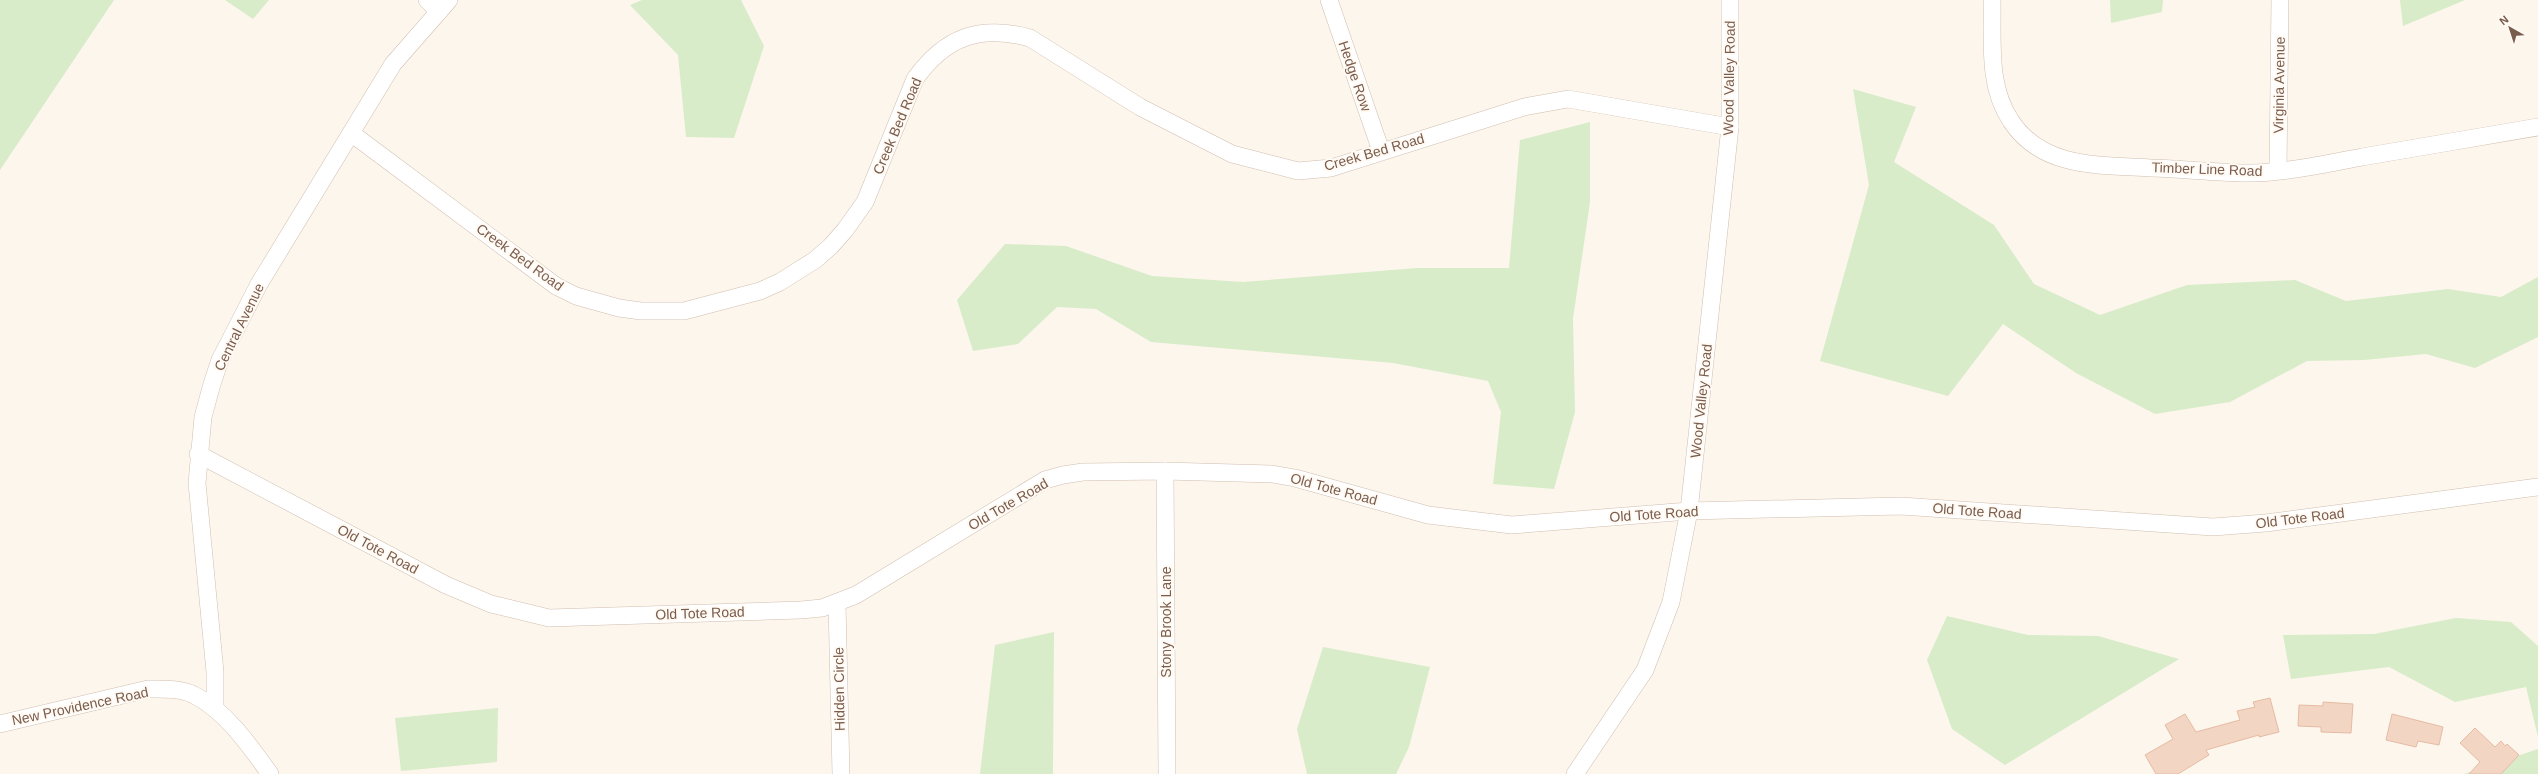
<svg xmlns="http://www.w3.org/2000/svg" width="2538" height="774" viewBox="0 0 2538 774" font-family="Arial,sans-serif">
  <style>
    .green { fill: #d8ecc9 }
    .building { fill: #f3d5c3; stroke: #e6bba3 }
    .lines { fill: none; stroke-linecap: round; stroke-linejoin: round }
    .street-casing { stroke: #d1beb0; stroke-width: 18 }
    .street { stroke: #fff; stroke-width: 17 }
    .labels { text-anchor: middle; stroke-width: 4; stroke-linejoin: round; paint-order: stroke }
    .street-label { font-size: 14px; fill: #7a5c4d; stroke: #fffaf3 }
  </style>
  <rect width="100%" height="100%" fill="#fdf6ec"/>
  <g class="green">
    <polygon points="0,0 114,0 0,170"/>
    <polygon points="225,0 269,0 253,19"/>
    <polygon points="642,0 741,0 764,46 734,138 686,137 678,55 630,5"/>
    <polygon points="2110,0 2163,0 2162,12 2111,23"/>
    <polygon points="2400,0 2465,0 2403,26"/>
    <polygon points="1853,89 1916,107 1894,162 1994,225 2034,284 2100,315 2187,285 2295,280 2346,301 2448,289 2501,297 2538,277 2538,337 2475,368 2426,354 2364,360 2307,361 2230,402 2155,414 2076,373 2003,324 1948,396 1820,361 1869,185"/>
    <polygon points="1590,122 1590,202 1573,319 1575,412 1554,489 1493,484 1501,412 1488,381 1393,363 1151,342 1096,309 1057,307 1018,344 973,351 957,300 1005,244 1066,246 1152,276 1243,282 1417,268 1509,268 1520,140"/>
    <polygon points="1947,616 2028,635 2098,636 2179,659 2005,765 1952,729 1927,660"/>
    <polygon points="2456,618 2511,622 2538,646 2538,737 2526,687 2455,702 2389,667 2291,679 2283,635 2374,634"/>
    <polygon points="1054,632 1053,774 980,774 995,645"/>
    <polygon points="1323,647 1430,667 1409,747 1396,774 1307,774 1297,729"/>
    <polygon points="498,708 497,762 401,771 395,718"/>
    <polygon points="2538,749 2538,774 2464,774"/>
  </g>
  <g class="building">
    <polygon points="2270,698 2279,732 2259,737 2259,735 2206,750 2209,755 2178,774 2156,774 2145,755 2173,739 2165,725 2185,714 2196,732 2240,720 2237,711 2255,707 2253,702"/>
    <polygon points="2323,702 2353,704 2351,733 2321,732 2321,727 2298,726 2299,705 2323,706"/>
    <polygon points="2392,714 2443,727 2439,745 2418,741 2416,747 2386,740"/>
    <polygon points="2475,728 2495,747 2501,741 2505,746 2507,744 2519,755 2501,774 2469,774 2480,762 2460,743"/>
  </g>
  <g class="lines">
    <g class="street-casing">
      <g id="street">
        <polyline points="427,0 439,12"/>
        <polyline points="1329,0 1381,151"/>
        <path d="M 1992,0 C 1993,40 1987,86 2011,121 C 2042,169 2101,165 2151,168 C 2185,169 2219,173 2252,173 C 2289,172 2326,164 2362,157 C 2421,147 2479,137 2538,127"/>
        <path d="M 351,133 L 556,286 L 576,296 L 619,308 L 641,311 L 684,311 L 760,291 L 780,282 L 815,260 L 831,246 L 845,230 L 865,202 L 915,79 C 945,37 980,24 1030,38 L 1140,107 L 1232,154 L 1298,171 L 1331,168 L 1524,107 L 1568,99 L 1730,127"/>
        <polyline points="2278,170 2280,0"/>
        <polyline points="198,454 446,585 491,604 549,618 801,610 822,608 856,595 1045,480 1063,475 1083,472 1165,471 1272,474 1295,478 1428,515 1512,525 1689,511 1901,506 2213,527 2266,523 2538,487"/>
        <polyline points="1165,471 1167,774"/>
        <polyline points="837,604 841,774"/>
        <polyline points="215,709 215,672 197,483 203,417 212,384 220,360 259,284 393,64 449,0"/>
        <path d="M 0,724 L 148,689 C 162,689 181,688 194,695 C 225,710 250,746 270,774"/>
        <polyline points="1575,774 1645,670 1671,602 1689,511 1730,127 1730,0"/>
      </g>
    </g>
    <use href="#street" class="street"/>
  </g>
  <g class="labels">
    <g class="street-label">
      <text transform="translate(1355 76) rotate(71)" y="5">Hedge Row</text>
      <text transform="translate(1729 78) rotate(-89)" y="5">Wood Valley Road</text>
      <text transform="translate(2279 85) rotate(-89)" y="5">Virginia Avenue</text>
      <text transform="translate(897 126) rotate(-67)" y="5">Creek Bed Road</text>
      <text transform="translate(1374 152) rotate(-16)" y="5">Creek Bed Road</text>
      <text transform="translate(2207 169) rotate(2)" y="5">Timber Line Road</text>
      <text transform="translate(520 257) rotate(36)" y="5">Creek Bed Road</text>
      <text transform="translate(239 327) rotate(-64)" y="5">Central Avenue</text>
      <text transform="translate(1701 401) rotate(-84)" y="5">Wood Valley Road</text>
      <text transform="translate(1334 489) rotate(15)" y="5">Old Tote Road</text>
      <text transform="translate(1008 504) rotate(-30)" y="5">Old Tote Road</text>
      <text transform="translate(1977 511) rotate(4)" y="5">Old Tote Road</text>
      <text transform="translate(1654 514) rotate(-4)" y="5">Old Tote Road</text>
      <text transform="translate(2300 518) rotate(-7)" y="5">Old Tote Road</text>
      <text transform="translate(378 549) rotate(28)" y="5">Old Tote Road</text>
      <text transform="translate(700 613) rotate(-2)" y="5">Old Tote Road</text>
      <text transform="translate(1166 622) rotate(-90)" y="5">Stony Brook Lane</text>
      <text transform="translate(839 689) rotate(-91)" y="5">Hidden Circle</text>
      <text transform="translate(80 706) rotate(-12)" y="5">New Providence Road</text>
    </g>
  </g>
  <g transform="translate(2510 28) rotate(321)" stroke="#fffaf3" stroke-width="3" paint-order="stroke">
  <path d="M0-3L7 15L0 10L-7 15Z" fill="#7a5c4d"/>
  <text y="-6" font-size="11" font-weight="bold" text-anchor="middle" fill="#7a5c4d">N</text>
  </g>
</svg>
